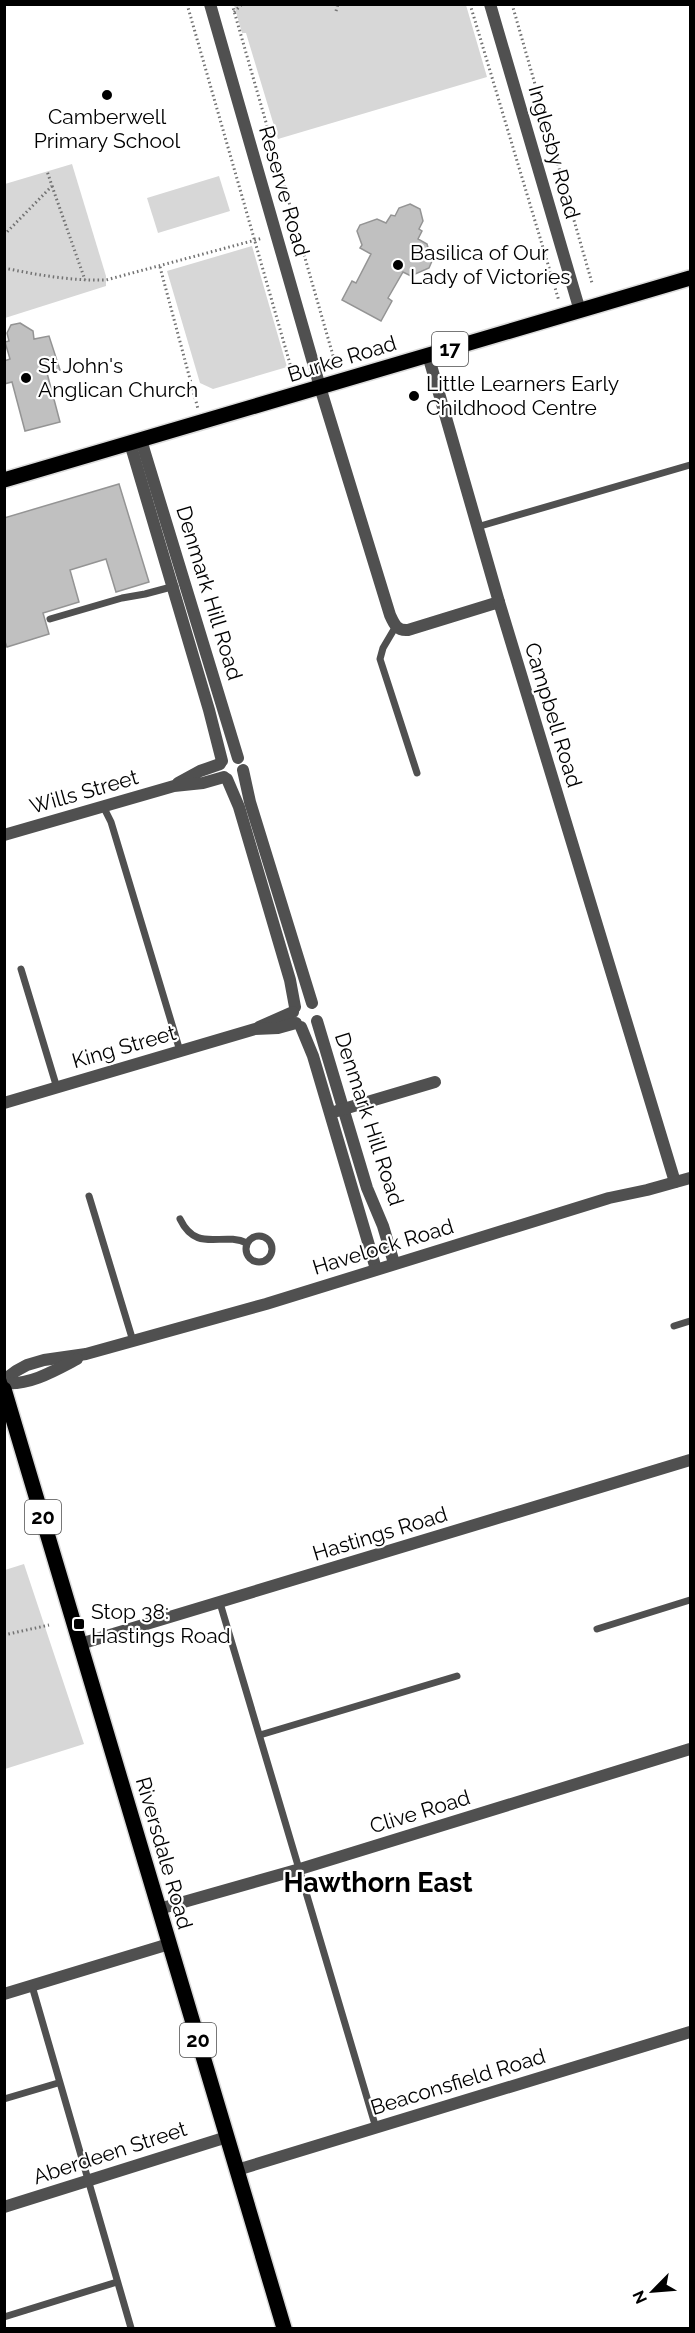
<svg xmlns="http://www.w3.org/2000/svg" width="695" height="2333" viewBox="0 0 695 2333" font-family="Raleway,sans-serif">
  <style>
    .green { fill: #d7d7d7 }
    .building { fill: #c0c0c0; stroke: #949494; stroke-width: 1.5 }
    .lines { fill: none; stroke-linecap: round; stroke-linejoin: round }
    .primary-casing { stroke: #dbdbdb; stroke-width: 18 }
    .path { stroke: #727272; stroke-width: 3; stroke-dasharray: 1.5 3; stroke-linecap: butt }
    .service { stroke: #505050; stroke-width: 7 }
    .minor { stroke: #505050; stroke-width: 12 }
    .tertiary { stroke: #505050; stroke-width: 12 }
    .primary { stroke: #000; stroke-width: 15 }
    .tram { stroke: #000; stroke-width: 1.5 }
    .poi-dot { fill: #000; stroke: #fff; stroke-width: 2 }
    .labels { text-anchor: middle; stroke-width: 4.5; stroke-linejoin: round; paint-order: stroke }
    .shield { fill: #fff; stroke: #4c4c4c; stroke-width: 1.5 }
    .shield-label { font-size: 20px; font-weight: bold; fill: #000 }
    .poi-label { font-size: 21px; fill: #000; stroke: #fff; text-anchor: start }
    .street-label { font-size: 21px; fill: #000; stroke: #fff }
    .district-label { font-size: 27px; font-weight: bold; fill: #000; stroke: #fff }
  </style>
  <rect width="100%" height="100%" fill="#fff"/>
  <g class="green">
    <polygon points="234,5 466,5 487,77 278,139 246,33 242,33"/>
    <polygon points="72,164 106,276 106,286 5,318 5,184"/>
    <polygon points="219,176 230,211 158,233 147,198"/>
    <polygon points="252,246 287,367 213,389 200,383 167,271"/>
    <polygon points="24,1564 84,1744 5,1769 5,1570"/>
  </g>
  <g class="building">
    <polygon points="410,204 420,209 423,221 419,229 422,231 418,239 427,244 432,261 429,268 415,274 413,277 403,272 388,298 392,301 381,321 342,300 352,281 356,283 371,254 360,248 362,245 357,231 360,225 377,219 386,223 391,215 395,216 399,208"/>
    <polygon points="20,323 33,331 34,339 49,336 60,370 47,373 60,422 25,431 12,382 4,384 4,361 10,359 5,342 9,341 7,333 11,325"/>
    <polygon points="119,484 149,582 116,592 106,559 70,570 79,602 43,613 49,634 7,647 4,639 4,518"/>
  </g>
  <g class="lines">
    <g class="primary-casing">
      <g id="primary">
        <polyline points="4,480 690,278"/>
        <polyline points="4,1389 284,2328"/>
      </g>
    </g>
    <g class="path">
      <polyline points="187,4 292,371 301,368"/>
      <polyline points="232,4 334,359 327,361"/>
      <polyline points="470,4 559,301"/>
      <polyline points="512,4 592,283"/>
      <polyline points="336,11 338,4"/>
      <polyline points="234,12 242,4"/>
      <polyline points="52,186 85,280"/>
      <polyline points="4,235 52,186 47,171"/>
      <polyline points="160,267 198,409"/>
      <path d="M 4,268 C 38,275 72,281 106,280 L 263,238"/>
      <polyline points="4,1635 49,1625"/>
    </g>
    <g class="service">
      <polyline points="477,527 690,465"/>
      <polyline points="50,619 122,598 145,594 175,586"/>
      <polyline points="396,626 383,648 380,659 417,773"/>
      <polyline points="103,806 111,822 180,1051"/>
      <polyline points="21,969 57,1088"/>
      <polyline points="89,1196 133,1341"/>
      <path d="M 180,1219 C 197,1254 222,1231 247,1243"/>
      <circle cx="259" cy="1249" r="13"/>
      <polyline points="674,1326 690,1321"/>
      <polyline points="220,1603 376,2128"/>
      <polyline points="597,1629 690,1600"/>
      <polyline points="260,1735 457,1676"/>
      <polyline points="32,1986 131,2328"/>
      <polyline points="4,2099 58,2083"/>
      <polyline points="4,2317 117,2282"/>
    </g>
    <g class="minor">
      <path d="M 210,4 L 320,387 L 390,615 C 394,624 397,631 408,630 L 499,602 L 675,1182"/>
      <polyline points="490,4 580,311"/>
      <polyline points="428,355 499,602"/>
      <polyline points="141,440 238,758"/>
      <polyline points="130,443 209,710 222,761"/>
      <polyline points="243,770 250,802 312,1003"/>
      <polyline points="227,779 239,807 290,980 295,1007"/>
      <polyline points="178,783 200,771 220,764"/>
      <polyline points="4,835 174,786 203,783 224,777"/>
      <polyline points="317,1021 367,1188 383,1226 394,1263"/>
      <polyline points="259,1027 293,1012"/>
      <polyline points="301,1027 313,1056 376,1269"/>
      <polyline points="4,1103 255,1029 278,1028 296,1023"/>
      <polyline points="337,1111 435,1082"/>
      <polyline points="80,1644 690,1460"/>
      <polyline points="159,1909 300,1869 690,1749"/>
      <polyline points="4,1994 169,1944"/>
      <polyline points="237,2170 690,2032"/>
      <polyline points="4,2207 227,2137"/>
    </g>
    <g class="tertiary">
      <polyline points="4,1380 16,1371 27,1365 44,1360 86,1354 266,1304 609,1198 647,1190 690,1178"/>
      <path d="M 4,1383 C 29,1386 56,1370 77,1359"/>
    </g>
    <use href="#primary" class="primary"/>
    <g class="tram">
      <polyline points="4,476 690,273"/>
      <polyline points="4,1374 288,2328"/>
    </g>
  </g>
  <g class="poi-dot">
    <circle cx="107" cy="95" r="6"/>
    <circle cx="398" cy="265" r="6"/>
    <circle cx="26" cy="378" r="6"/>
    <circle cx="414" cy="396" r="6"/>
    <rect x="73" y="1618" width="12" height="12" rx="3"/>
  </g>
  <g class="labels">
    <g class="shield">
      <rect x="432" y="332" width="36" height="34" rx="4.5"/>
      <rect x="25" y="1500" width="36" height="34" rx="4.5"/>
      <rect x="180" y="2023" width="36" height="34" rx="4.5"/>
    </g>
    <g class="shield-label">
      <text x="450" y="356">17</text>
      <text x="43" y="1524">20</text>
      <text x="198" y="2047">20</text>
    </g>
    <g class="poi-label">
      <text x="107" y="124" text-anchor="middle">Camberwell<tspan x="107" dy="24">Primary School</tspan></text>
      <text x="410" y="260">Basilica of Our<tspan x="410" dy="24">Lady of Victories</tspan></text>
      <text x="38" y="373">St John's<tspan x="38" dy="24">Anglican Church</tspan></text>
      <text x="426" y="391">Little Learners Early<tspan x="426" dy="24">Childhood Centre</tspan></text>
      <text x="91" y="1619">Stop 38:<tspan x="91" dy="24">Hastings Road</tspan></text>
    </g>
    <g class="street-label">
      <text transform="translate(554 152) rotate(74)" y="7">Inglesby Road</text>
      <text transform="translate(284 191) rotate(74)" y="7">Reserve Road</text>
      <text transform="translate(342 359) rotate(-17)" y="7">Burke Road</text>
      <text transform="translate(209 593) rotate(73)" y="7">Denmark Hill Road</text>
      <text transform="translate(553 715) rotate(73)" y="7">Campbell Road</text>
      <text transform="translate(84 792) rotate(-16)" y="7">Wills Street</text>
      <text transform="translate(124 1047) rotate(-16)" y="7">King Street</text>
      <text transform="translate(369 1119) rotate(72)" y="7">Denmark Hill Road</text>
      <text transform="translate(383 1247) rotate(-17)" y="7">Havelock Road</text>
      <text transform="translate(380 1534) rotate(-17)" y="7">Hastings Road</text>
      <text transform="translate(420 1812) rotate(-17)" y="7">Clive Road</text>
      <text transform="translate(164 1853) rotate(74)" y="7">Riversdale Road</text>
      <text transform="translate(458 2082) rotate(-17)" y="7">Beaconsfield Road</text>
      <text transform="translate(110 2153) rotate(-18)" y="7">Aberdeen Street</text>
    </g>
    <g class="district-label">
      <text x="378" y="1892">Hawthorn East</text>
    </g>
  </g>
  <rect width="695" height="2333" fill="none" stroke="#000000" stroke-width="12"/>
  <g transform="translate(653 2291) rotate(245)" stroke="#ffffff" stroke-width="4.5" paint-order="stroke">
  <path d="M0-4.5L10 22L0 15L-10 22Z" fill="#000000"/>
  <text y="-9" font-size="16" font-weight="bold" text-anchor="middle" fill="#000000">N</text>
  </g>
</svg>
